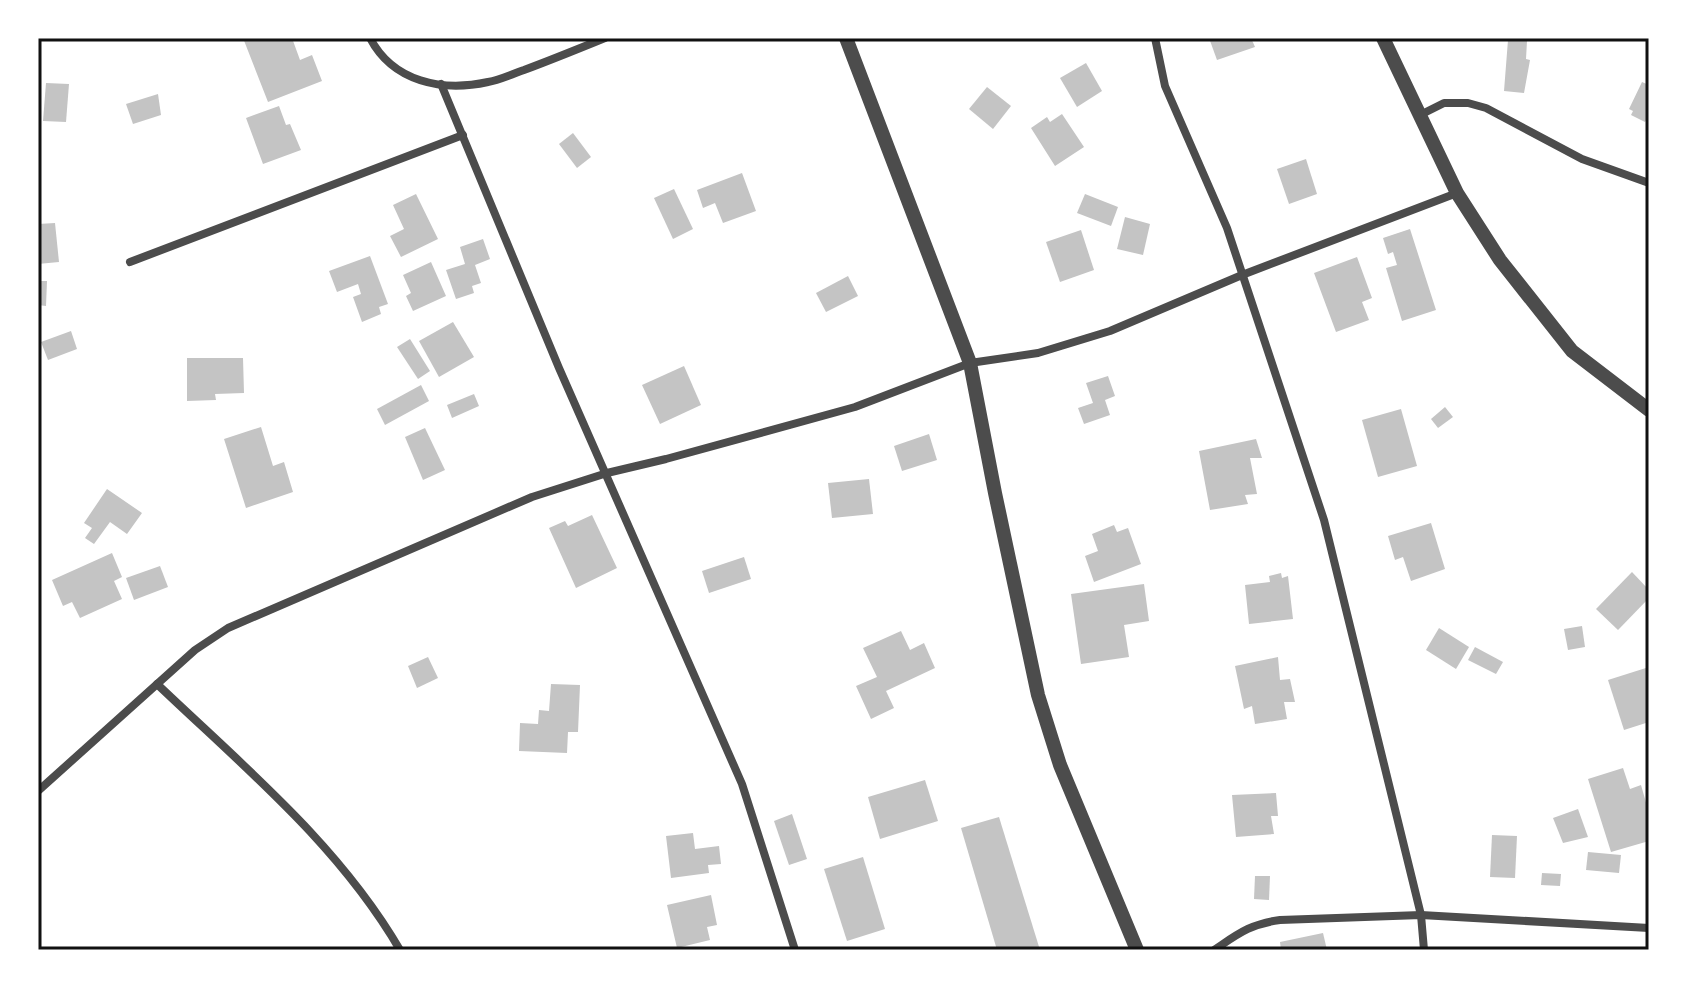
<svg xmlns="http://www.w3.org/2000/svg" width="1687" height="988" viewBox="0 0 1687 988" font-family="Commissioner,sans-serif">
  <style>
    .building { fill: #c4c4c4 }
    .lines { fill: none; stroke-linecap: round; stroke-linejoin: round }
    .minor { stroke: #4c4c4c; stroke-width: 8 }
    .tertiary { stroke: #4c4c4c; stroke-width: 14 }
    .neatline { fill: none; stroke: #111; stroke-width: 3 }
  </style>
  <rect width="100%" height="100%" fill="#fff"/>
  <g class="building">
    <polygon points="243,38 292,38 300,60 312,55 322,81 268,102"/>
    <polygon points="1209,38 1251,38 1255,47 1217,60"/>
    <polygon points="1508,40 1527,41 1526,59 1530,60 1524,93 1504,91"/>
    <polygon points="1086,63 1102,91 1077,107 1060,78"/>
    <polygon points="1642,82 1649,85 1649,115 1645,122 1631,115 1633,111 1629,109"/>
    <polygon points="46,83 69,84 66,122 43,121"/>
    <polygon points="987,87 1011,106 993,129 969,109"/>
    <polygon points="158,94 161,115 133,124 126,104"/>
    <polygon points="279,106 286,125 290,124 301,150 263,164 246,118"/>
    <polygon points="1062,114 1084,147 1055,166 1031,128 1047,117 1050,122"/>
    <polygon points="573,133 591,157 577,168 559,144"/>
    <polygon points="1306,159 1317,194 1289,204 1277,169"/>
    <polygon points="742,173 756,211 723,223 715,203 703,208 697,190"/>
    <polygon points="674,189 693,229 673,239 654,198"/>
    <polygon points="416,194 438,239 401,257 390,236 404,229 393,205"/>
    <polygon points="1085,194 1118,207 1111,226 1077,213"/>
    <polygon points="1125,217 1150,224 1143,255 1117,249"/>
    <polygon points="55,223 59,262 38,264 38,224"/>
    <polygon points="1410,229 1436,310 1402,321 1386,268 1397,265 1393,252 1388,254 1383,238"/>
    <polygon points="1081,230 1094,270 1060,282 1046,242"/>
    <polygon points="483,239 490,259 475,265 481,283 472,286 474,293 456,299 446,270 465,264 460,247"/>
    <polygon points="370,256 388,304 379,307 381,314 362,322 353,297 361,294 358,284 337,292 329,271"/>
    <polygon points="1357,257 1372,298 1362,302 1369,320 1336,332 1314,273"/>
    <polygon points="431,262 446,296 413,311 406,296 411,293 403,275"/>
    <polygon points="848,276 858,296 826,312 816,293"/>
    <polygon points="38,281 47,281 46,306 38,305"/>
    <polygon points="453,322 474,357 439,377 419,341"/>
    <polygon points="71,331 77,349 48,360 41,342"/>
    <polygon points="410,339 430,371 418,379 397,347"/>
    <polygon points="187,358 243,358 244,393 215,394 216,400 187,401"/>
    <polygon points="684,366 701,405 660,424 642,385"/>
    <polygon points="1108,376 1115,396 1105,400 1110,415 1084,424 1078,408 1093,403 1086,383"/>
    <polygon points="421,385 429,401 385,425 377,409"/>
    <polygon points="474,394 479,406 452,418 447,405"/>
    <polygon points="1445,407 1453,417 1438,428 1431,419"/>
    <polygon points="1401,409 1417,466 1378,477 1362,420"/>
    <polygon points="261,427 273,466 284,462 293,492 246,508 224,439"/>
    <polygon points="425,428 445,470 423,480 405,437"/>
    <polygon points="929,434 937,460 902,471 894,446"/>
    <polygon points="1256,439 1262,458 1250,458 1257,494 1245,495 1248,504 1210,510 1199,451"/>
    <polygon points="869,479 873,514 832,518 828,483"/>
    <polygon points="107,489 142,513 127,534 110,522 94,544 85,538 92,528 84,523"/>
    <polygon points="592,515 617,568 576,588 549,528 565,521 568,526"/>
    <polygon points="1431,523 1445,569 1411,581 1403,557 1395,560 1388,536"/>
    <polygon points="1114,525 1117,532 1128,528 1141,564 1094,582 1085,556 1098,551 1092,534"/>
    <polygon points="112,553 122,577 114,581 122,599 80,618 72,602 63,606 52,580"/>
    <polygon points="744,557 751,579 709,593 702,571"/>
    <polygon points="160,566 168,587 134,600 126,578"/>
    <polygon points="1632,572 1649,590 1649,598 1618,630 1596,609"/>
    <polygon points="1281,573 1282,578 1288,576 1293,619 1249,624 1245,585 1270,582 1269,576"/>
    <polygon points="1144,584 1149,621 1124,625 1129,657 1081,664 1071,594"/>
    <polygon points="1582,626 1585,647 1568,650 1564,629"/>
    <polygon points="1439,628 1469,647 1456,669 1426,650"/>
    <polygon points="901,631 910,650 924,643 935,668 886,691 894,708 871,719 856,686 877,677 863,648"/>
    <polygon points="1475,647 1503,662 1496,674 1468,660"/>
    <polygon points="428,657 438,678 417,688 408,666"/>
    <polygon points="1278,657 1280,680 1290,679 1295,702 1284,702 1287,719 1255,724 1252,706 1244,709 1235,666"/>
    <polygon points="1649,667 1649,722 1624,730 1608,680"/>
    <polygon points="551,684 580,685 578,732 568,732 567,753 519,751 520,723 538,724 539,710 549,711"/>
    <polygon points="1623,768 1630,789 1641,785 1649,813 1649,841 1611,852 1588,779"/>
    <polygon points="925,780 938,821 880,839 868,797"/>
    <polygon points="1276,793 1278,816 1271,816 1274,834 1236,837 1232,795"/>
    <polygon points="1578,809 1588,837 1563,843 1553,818"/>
    <polygon points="792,814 807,859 789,865 774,821"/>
    <polygon points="999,817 1040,950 997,950 961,828"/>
    <polygon points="693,833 695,849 719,846 721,864 708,865 709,873 671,878 666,836"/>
    <polygon points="1492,835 1517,836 1515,878 1490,877"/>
    <polygon points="1588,852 1621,855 1619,873 1586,870"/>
    <polygon points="863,857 885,929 847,941 824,869"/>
    <polygon points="1542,873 1561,874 1560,886 1541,885"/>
    <polygon points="1255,876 1270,876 1269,900 1254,899"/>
    <polygon points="711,895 717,925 707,927 710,940 677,948 667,905"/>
    <polygon points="1323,933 1327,950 1281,950 1280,942"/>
  </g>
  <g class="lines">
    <g class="minor">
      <path d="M 370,38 C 393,82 442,92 488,82 C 500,80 512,74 524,70 C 551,60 578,49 605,38"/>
      <polyline points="1155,38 1165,86 1227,228 1324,520 1421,915 1424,950"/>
      <polyline points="441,84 559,368 742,784 795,950"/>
      <polyline points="1420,115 1444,103 1468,103 1486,108 1582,159 1649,183"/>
      <polyline points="130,262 463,135"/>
      <path d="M 157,684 C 244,767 339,845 400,950"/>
      <polyline points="38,791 195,650 228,628 532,497 607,473 666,459 855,407 970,363 1038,353 1110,331 1242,275 1457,193"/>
      <path d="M 1214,950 C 1238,934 1250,924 1280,920 L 1421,915 L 1649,928"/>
    </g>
    <g class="tertiary">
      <polyline points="846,38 970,363 995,493 1038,695 1060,765 1137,950"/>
      <polyline points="1383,38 1457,193 1500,260 1572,351 1649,410"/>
    </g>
  </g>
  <rect width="1687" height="988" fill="none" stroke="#ffffff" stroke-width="80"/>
  <rect x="40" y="40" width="1607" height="908" class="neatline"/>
</svg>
